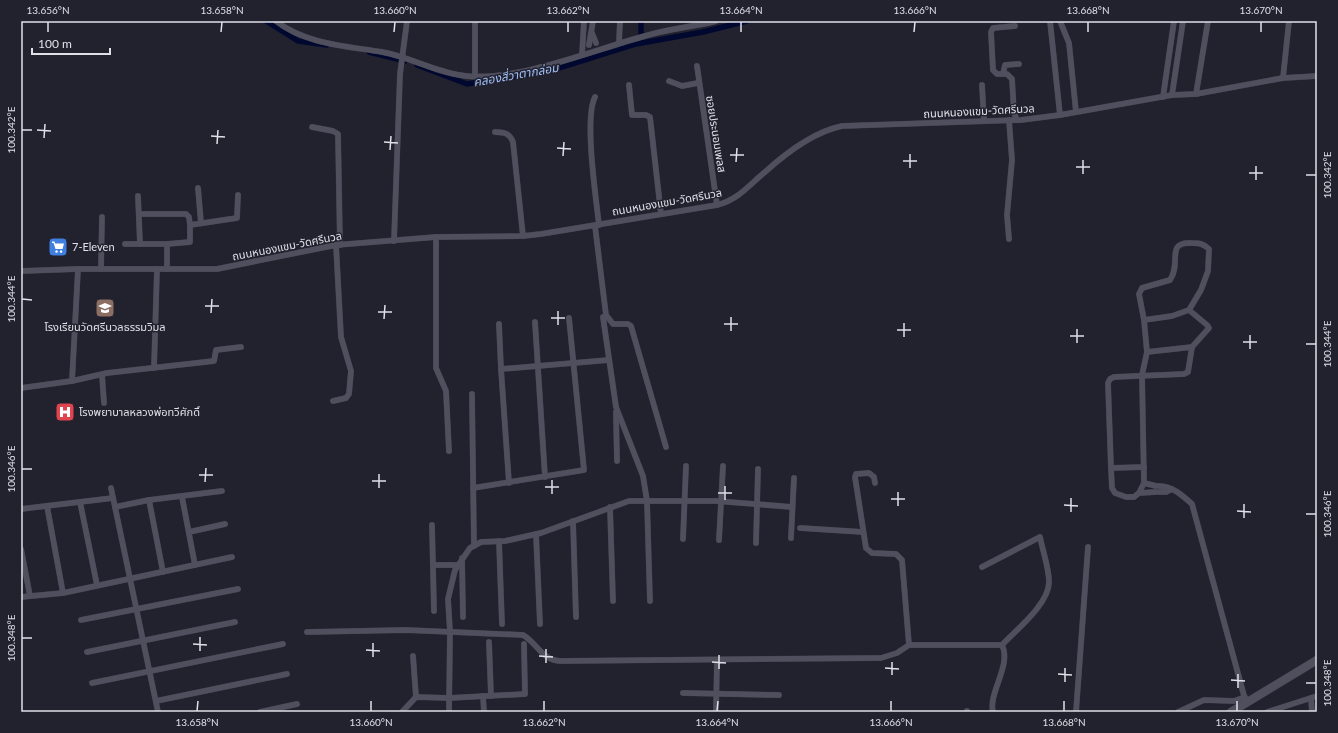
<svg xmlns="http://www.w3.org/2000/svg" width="1338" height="733" viewBox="0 0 1338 733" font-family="Lato,'Noto Sans Thai',sans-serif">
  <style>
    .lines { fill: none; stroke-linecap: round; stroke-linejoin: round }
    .canal { stroke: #000830; stroke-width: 5.5 }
    .street-casing { stroke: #3f3e49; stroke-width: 6 }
    .secondary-casing { stroke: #3f3e49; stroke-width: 9 }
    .street { stroke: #4f4f5e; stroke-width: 5.5 }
    .secondary { stroke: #4f4f5e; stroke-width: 8 }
    .ticks { fill: none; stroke: #e0e0e9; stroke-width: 1.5 }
    .labels { text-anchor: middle; stroke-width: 3; stroke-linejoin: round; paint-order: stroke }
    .street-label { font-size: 11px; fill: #e0e0e9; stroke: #22222f }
    .poi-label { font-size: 11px; fill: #e0e0e9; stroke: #22222f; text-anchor: start }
    .water-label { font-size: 12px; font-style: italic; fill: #a1bff9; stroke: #22222f }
    .neatline { fill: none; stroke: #e0e0e9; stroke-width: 1.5 }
    .ticks-label { font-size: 10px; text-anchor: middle; fill: #e0e0e9 }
  </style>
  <rect width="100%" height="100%" fill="#22222f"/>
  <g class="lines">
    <g class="canal">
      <polyline points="266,21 298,41 327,45"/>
      <polyline points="641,41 641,21"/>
      <polyline points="369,52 405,61"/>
      <polyline points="417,65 467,84 550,71 636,44 703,32 747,21"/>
    </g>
    <g class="street-casing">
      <g id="street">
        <path d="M 276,21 C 305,44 346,46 382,52 C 411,57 436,73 466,76 C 520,81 593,50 645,36 C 668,29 692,27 716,21"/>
        <polyline points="1050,21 1060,115"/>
        <polyline points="1060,21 1069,43 1076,112"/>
        <polyline points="1015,26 993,28 991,32 993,70 997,74 1007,74 1012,79 1014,113 1017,120"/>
        <polyline points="592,33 596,43"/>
        <polyline points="619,43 620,21"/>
        <polyline points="589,45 593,21"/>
        <polyline points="582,55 584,21"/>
        <polyline points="697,66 717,205"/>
        <polyline points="1003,74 1005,65 1019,64"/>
        <polyline points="475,76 475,21"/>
        <polyline points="1283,78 1289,21"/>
        <polyline points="669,81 682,86 698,83"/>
        <polyline points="629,85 632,115 646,115 650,117 661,214"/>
        <polyline points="982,85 984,121"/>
        <polyline points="1196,94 1208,21"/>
        <polyline points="1172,95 1183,21"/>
        <path d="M 595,97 C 584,118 596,198 599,225"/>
        <polyline points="1163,97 1174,21"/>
        <polyline points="1009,120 1012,160 1007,215 1009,239"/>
        <polyline points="312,127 333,131 338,134 340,245"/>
        <path d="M 495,132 C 504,133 509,132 513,142 L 523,236"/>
        <polyline points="198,188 201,223"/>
        <polyline points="138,196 140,244"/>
        <polyline points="139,214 186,214 189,217 190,225"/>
        <polyline points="595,226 606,315 613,324 628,324 631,326 666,447"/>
        <polyline points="436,237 436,368 446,391 449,451"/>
        <polyline points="394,241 400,74 407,21"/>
        <polyline points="125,244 167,244 167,269"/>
        <polyline points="167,244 190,242 190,225 237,218 238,195"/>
        <polyline points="101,269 102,217"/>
        <path d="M 21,271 L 78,269 L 217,269 L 336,245 L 436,237 L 523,236 L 541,234 L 717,205 C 738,200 749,185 765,172 C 786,153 813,132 842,126 L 1021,120 L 1060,115 L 1172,95 L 1196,94 L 1283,78 L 1317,76"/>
        <polyline points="603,317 616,407 643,476 647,501 650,601"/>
        <polyline points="535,322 545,477"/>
        <polyline points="499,324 501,369"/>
        <polyline points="1147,352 1192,347"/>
        <polyline points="154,368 157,269"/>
        <polyline points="102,375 104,403"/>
        <polyline points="72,381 78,269"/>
        <polyline points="21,388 72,381 107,373 214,361 216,350 241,347"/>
        <polyline points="472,394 474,546"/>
        <polyline points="333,401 346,398 349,394 351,371 341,337 336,245"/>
        <polyline points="616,412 617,461"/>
        <polyline points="1144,467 1111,468 1108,383 1110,379 1114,377 1184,374 1188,372 1192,347 1209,328 1207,325 1189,310"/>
        <path d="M 1111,468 L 1112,488 L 1115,493 L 1126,497 L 1134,497 L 1139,493 L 1144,483 L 1142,375 L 1147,352 L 1144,320 L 1172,316 L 1189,310 L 1201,290 L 1208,271 L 1209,249 C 1203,243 1198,243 1191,243 C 1165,242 1182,263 1170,280 L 1142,288 L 1139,294 L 1144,320"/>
        <polyline points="509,483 501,369 609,360"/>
        <polyline points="875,483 874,477 869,473 856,474 855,477 866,548 872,553 896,554 902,560 909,645"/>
        <polyline points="1144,483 1156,486"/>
        <path d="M 1159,486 C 1172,486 1182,495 1192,504 L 1246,703"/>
        <polyline points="111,488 158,712"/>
        <polyline points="473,488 584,470 569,318"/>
        <polyline points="1159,492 1166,492 1172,489"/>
        <polyline points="1139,493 1156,492"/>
        <polyline points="182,497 195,565"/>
        <polyline points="149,500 163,572"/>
        <polyline points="80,502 97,585"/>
        <polyline points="47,506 63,593"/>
        <polyline points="115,507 149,500 222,491"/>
        <polyline points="610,507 613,601"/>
        <polyline points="21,509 113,498"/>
        <polyline points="573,521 576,617"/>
        <polyline points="432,525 434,611"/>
        <polyline points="800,528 863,532"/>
        <polyline points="189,532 225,524"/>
        <polyline points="536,534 540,624"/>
        <polyline points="791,538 794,478"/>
        <polyline points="683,539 686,466"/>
        <polyline points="719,540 723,466"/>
        <polyline points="499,541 502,624"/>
        <polyline points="756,543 758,469"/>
        <polyline points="21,549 30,596"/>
        <polyline points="462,558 463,617"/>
        <polyline points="433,565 457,565"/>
        <path d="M 982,567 L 1040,537 C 1043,552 1049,568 1049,582 C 1049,604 1016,630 1002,645"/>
        <polyline points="21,597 63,593 232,557"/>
        <polyline points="81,620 238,589"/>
        <path d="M 307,632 L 406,630 L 523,635 C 537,643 542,660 560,661 L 881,658 L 897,653 L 909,645 L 1002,645"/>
        <polyline points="489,642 491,696"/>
        <polyline points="87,652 235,622"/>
        <polyline points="413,656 416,697"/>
        <polyline points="92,683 283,644"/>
        <polyline points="683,693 779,695"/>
        <polyline points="483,696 484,712"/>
        <polyline points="1311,698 1312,712"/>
        <polyline points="156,701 287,674"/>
        <polyline points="260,712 297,704"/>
        <polyline points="402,712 416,697 449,698 525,694 524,644"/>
        <polyline points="449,712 450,632 448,599 455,570 470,548 481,542 505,541 541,533 629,501 716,501 792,507"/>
        <polyline points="716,712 717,660"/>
        <polyline points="967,712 967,711"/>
        <path d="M 993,712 C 988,693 1012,665 1002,645"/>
        <polyline points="1076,712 1088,547"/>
        <polyline points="1178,712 1204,700 1234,701 1245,697"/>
        <polyline points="1267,712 1317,696"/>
      </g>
    </g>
    <g class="secondary-casing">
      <polyline id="secondary" points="1231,712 1317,660"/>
    </g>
    <use href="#street" class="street"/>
    <use href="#secondary" class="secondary"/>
  </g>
  <path class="ticks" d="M 48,32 L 48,22M 221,32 L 222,22M 394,32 L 395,22M 568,32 L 568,22M 741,32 L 741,22M 914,32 L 915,22M 1088,32 L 1088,22M 1261,32 L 1261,22M 22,130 L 32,130M 37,130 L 51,131M 211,136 L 225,137M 44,138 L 45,124M 384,142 L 398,143M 217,144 L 218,130M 557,148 L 571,149M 390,150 L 391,136M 730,155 L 744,155M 563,156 L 564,142M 903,161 L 917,161M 736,162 L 737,148M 1076,167 L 1090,167M 910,168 L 910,154M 1249,173 L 1263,173M 1083,174 L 1083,160M 1306,175 L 1316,175M 1256,180 L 1256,166M 22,299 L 32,300M 205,306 L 219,306M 378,312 L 392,312M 211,313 L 212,299M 551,318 L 565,318M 384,319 L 385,305M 724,324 L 738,324M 558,325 L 558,311M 897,330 L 911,330M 731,331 L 731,317M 1070,336 L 1084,336M 904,337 L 904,323M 1243,342 L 1257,342M 1077,343 L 1077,329M 1306,344 L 1316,344M 1250,349 L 1250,335M 22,469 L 32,469M 199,475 L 213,475M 372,481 L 386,481M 205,482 L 206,468M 545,487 L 559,487M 379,488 L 379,474M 718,493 L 732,493M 552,494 L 552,480M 891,499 L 905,499M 725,500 L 725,486M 1064,505 L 1078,506M 898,506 L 898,492M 1237,511 L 1251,512M 1071,512 L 1071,498M 1306,514 L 1316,514M 1244,518 L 1244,504M 22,638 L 32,638M 193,644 L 207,645M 366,650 L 380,651M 200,651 L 200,637M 539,656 L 553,657M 373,657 L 373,643M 712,662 L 726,663M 546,663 L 546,649M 885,668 L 899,669M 719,669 L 719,655M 1058,674 L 1072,675M 892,675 L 892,662M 1231,680 L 1245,681M 1065,682 L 1065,668M 1306,683 L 1316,683M 1238,688 L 1238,674M 197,711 L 198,701M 371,711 L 371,701M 544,711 L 544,701M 717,711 L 718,701M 891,711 L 891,701M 1064,711 L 1064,701M 1237,711 L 1237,701"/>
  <defs>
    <g id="supermarket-square" transform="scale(1)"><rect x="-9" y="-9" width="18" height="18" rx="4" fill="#3f7fe0" stroke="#22222f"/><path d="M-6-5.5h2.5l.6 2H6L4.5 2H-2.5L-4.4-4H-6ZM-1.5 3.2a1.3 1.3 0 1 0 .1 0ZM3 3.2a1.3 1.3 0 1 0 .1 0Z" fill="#fff"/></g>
    <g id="school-square" transform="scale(1)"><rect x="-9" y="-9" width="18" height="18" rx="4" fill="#8d6e63" stroke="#22222f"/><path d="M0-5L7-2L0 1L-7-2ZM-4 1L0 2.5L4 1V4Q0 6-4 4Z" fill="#fff"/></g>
    <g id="hospital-square" transform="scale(1)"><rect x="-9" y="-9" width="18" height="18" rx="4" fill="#e0444e" stroke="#22222f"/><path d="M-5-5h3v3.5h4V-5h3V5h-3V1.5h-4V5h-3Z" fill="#fff"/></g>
  </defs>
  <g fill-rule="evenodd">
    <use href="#supermarket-square" x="58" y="247"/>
    <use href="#school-square" x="105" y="308"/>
    <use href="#hospital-square" x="65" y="412"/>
  </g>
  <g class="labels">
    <g class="street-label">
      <text transform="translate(979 111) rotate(-3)" y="4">ถนนหนองแขม-วัดศรีนวล</text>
      <text transform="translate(716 134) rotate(81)" y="4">ซอยประนอมเพลส</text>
      <text transform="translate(667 202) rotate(-10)" y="4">ถนนหนองแขม-วัดศรีนวล</text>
      <text transform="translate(287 246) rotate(-11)" y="4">ถนนหนองแขม-วัดศรีนวล</text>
    </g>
    <g class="poi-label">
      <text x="72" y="251">7-Eleven</text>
      <text x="105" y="331" text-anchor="middle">โรงเรียนวัดศรีนวลธรรมวิมล</text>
      <text x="79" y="416">โรงพยาบาลหลวงพ่อทวีศักดิ์</text>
    </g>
    <g class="water-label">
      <text transform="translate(516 75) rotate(-10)" y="4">คลองสี่วาตากล่อม</text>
    </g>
  </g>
  <rect width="1338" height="733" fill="none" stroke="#22222f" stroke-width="44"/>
  <path d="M32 48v6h78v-6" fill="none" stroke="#e0e0e9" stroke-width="2"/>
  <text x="38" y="48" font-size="12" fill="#e0e0e9" stroke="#22222f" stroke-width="3" paint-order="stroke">100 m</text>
  <rect x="22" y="22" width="1294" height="689" class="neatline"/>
  <g class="ticks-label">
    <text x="48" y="14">13.656°N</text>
    <text x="222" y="14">13.658°N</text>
    <text x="395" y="14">13.660°N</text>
    <text x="568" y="14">13.662°N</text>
    <text x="741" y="14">13.664°N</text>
    <text x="915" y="14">13.666°N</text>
    <text x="1088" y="14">13.668°N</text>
    <text x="1261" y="14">13.670°N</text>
    <text transform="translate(11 130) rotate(-90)" y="4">100.342°E</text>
    <text transform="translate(1327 175) rotate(-90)" y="4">100.342°E</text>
    <text transform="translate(11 299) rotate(-90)" y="4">100.344°E</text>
    <text transform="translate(1327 344) rotate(-90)" y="4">100.344°E</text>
    <text transform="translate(11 469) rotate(-90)" y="4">100.346°E</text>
    <text transform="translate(1327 514) rotate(-90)" y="4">100.346°E</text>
    <text transform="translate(11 638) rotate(-90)" y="4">100.348°E</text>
    <text transform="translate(1327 683) rotate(-90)" y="4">100.348°E</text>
    <text x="197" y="726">13.658°N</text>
    <text x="371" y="726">13.660°N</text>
    <text x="544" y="726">13.662°N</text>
    <text x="717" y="726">13.664°N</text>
    <text x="891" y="726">13.666°N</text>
    <text x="1064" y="726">13.668°N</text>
    <text x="1237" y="726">13.670°N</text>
  </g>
</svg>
